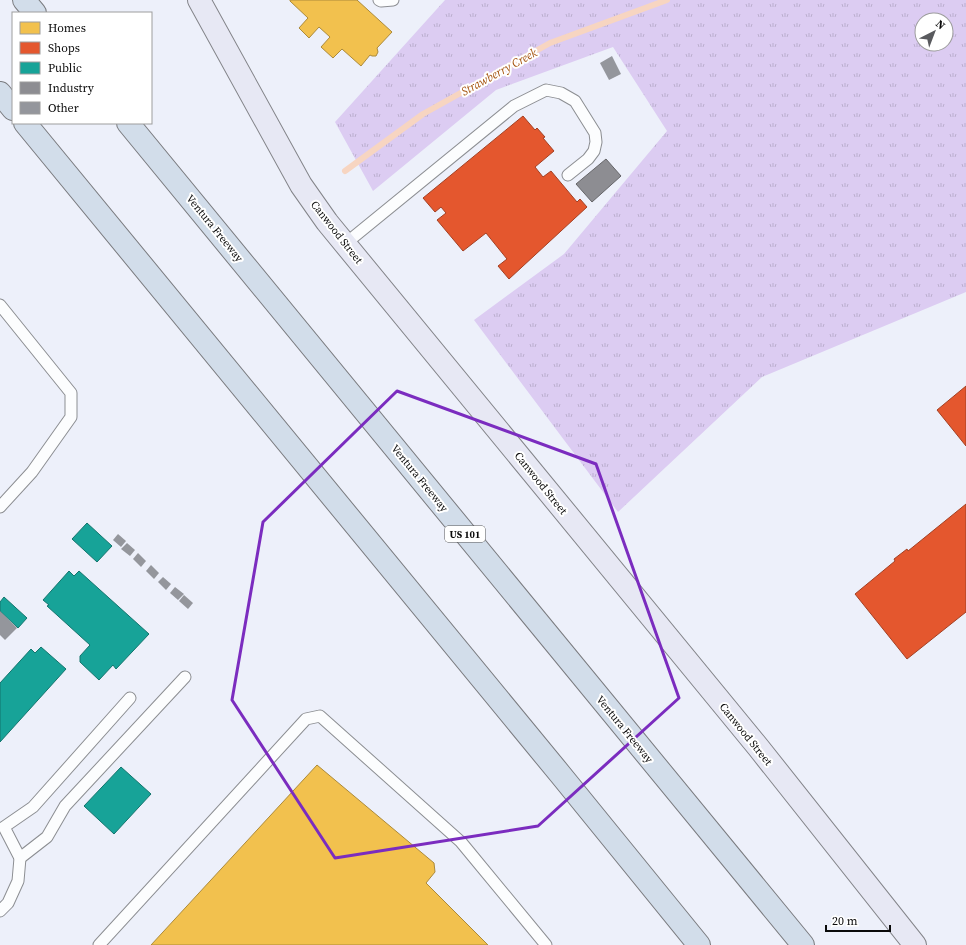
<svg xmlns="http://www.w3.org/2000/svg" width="966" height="945" viewBox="0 0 966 945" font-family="'Source Serif 4',serif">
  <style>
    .grass { fill: url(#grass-tufts); fill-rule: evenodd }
    .homes { fill: #f2c14e; stroke: #ac8a3a }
    .shops { fill: #e4572e; stroke: #a34023 }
    .public { fill: #17a398; stroke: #13756d }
    .industry { fill: #8d8d92; stroke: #666669 }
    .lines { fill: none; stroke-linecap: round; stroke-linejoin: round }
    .stream { stroke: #f7d5c1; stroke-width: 6 }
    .building { fill: #94969c }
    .lane-casing { stroke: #8c8e92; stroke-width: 13 }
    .secondary-casing { stroke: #838489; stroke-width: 24 }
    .highway-casing { stroke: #7a7b7f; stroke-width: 24 }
    .lane { stroke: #fcfdfe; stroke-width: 11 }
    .secondary { stroke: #e7e8f4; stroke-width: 22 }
    .highway { stroke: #d2ddea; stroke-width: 22 }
    .marked { fill: none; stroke: #7b2cbf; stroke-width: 3; stroke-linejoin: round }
    .labels { text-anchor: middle; stroke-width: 4; stroke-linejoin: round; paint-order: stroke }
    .shield { fill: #fff; stroke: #545454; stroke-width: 1 }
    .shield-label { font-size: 10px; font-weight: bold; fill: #0a0a0a }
    .street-label { font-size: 11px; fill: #0a0a0a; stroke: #fff }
    .water-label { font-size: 12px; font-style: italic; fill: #a4520c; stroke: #fff }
  </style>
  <defs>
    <pattern id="grass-tufts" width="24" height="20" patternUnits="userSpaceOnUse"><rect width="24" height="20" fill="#dcccf2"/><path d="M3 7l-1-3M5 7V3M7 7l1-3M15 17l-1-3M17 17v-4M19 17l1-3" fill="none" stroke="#bbaece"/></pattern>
  </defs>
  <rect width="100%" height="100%" fill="#edf0fa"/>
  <path class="grass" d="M 445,0 L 966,0 L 966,292 L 762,377 L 618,512 L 474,320 L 564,254 L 667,131 L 613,47 L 496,90 L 373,191 L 335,122 ZM 922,20 L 946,20 L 946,44 L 922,44 Z"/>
  <g class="homes">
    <polygon points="290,0 357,0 392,32 377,48 378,52 376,56 372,56 370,55 361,66 342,49 333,58 321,47 330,37 319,27 309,38 299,28 308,18 290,1"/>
    <polygon points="317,765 434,863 435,872 426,883 488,945 151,945"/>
  </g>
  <g class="shops">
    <polygon points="523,116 535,130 537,128 545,137 543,138 554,151 535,167 543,177 551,171 577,202 580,199 587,207 509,279 498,266 507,259 486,233 463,251 437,220 446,213 441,207 435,212 423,198"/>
    <polygon points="966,386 966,446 937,410"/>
    <polygon points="966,504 966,612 907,659 855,594 895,561 894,559 907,549 908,551"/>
  </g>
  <g class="public">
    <polygon points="87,523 112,546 97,562 72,539"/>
    <polygon points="69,571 74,576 79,571 149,634 116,669 113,665 99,680 80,662 80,656 90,645 47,606 49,605 43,600"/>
    <polygon points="4,597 27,618 18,628 0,611 0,602"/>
    <polygon points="41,647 66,669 0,742 0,683 31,649 35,653"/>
    <polygon points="121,767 151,794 114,834 84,806"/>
  </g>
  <polygon class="industry" points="606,159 621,176 592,202 576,184"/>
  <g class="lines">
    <polyline class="stream" points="345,171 423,114 550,43 667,0"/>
  </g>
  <g class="building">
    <polygon points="612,56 621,74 609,80 600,63"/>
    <polygon points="118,534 126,541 121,547 113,540"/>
    <polygon points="127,543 135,550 130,556 121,549"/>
    <polygon points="138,553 146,561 141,567 133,559"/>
    <polygon points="151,565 159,573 154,579 146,571"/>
    <polygon points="163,577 171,584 166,590 158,582"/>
    <polygon points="175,587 184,594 178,600 170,593"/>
    <polygon points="184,595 193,603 188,609 179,601"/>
    <polygon points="0,611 17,628 5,640 0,635"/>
  </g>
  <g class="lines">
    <g class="lane-casing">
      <g id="lane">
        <polyline points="379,0 381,1 393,0"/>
        <polyline points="345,244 514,106 546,90 561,93 575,101 595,133 596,142 594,151 588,159 568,175"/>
        <polyline points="0,305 71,393 71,417 32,472 0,507"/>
        <polyline points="20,858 47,837 65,806 185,677"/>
        <polyline points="0,911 8,903 18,881 20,858 4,827 33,807 130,698"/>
        <polyline points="99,945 306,719 320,716 461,842 546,945"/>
      </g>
    </g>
    <g class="secondary-casing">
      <polyline id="secondary" points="199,0 301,185 327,222 758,747 915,945"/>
    </g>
    <g class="highway-casing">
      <g id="highway">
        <polyline points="24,0 35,13"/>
        <polyline points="0,93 13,109"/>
        <polyline points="25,123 560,774 699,945"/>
        <polyline points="128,123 803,945"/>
      </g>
    </g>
    <use href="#lane" class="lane"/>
    <use href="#secondary" class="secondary"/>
    <use href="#highway" class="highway"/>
  </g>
  <path class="marked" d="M 397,391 L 596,464 L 679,698 L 538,826 L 335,858 L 232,700 L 263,522 Z"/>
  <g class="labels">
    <rect class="shield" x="445" y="526" width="40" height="16" rx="3"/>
    <g class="shield-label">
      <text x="465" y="538">US 101</text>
    </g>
    <g class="street-label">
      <text transform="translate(215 228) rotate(51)" y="4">Ventura Freeway</text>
      <text transform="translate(337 232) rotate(52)" y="4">Canwood Street</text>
      <text transform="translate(420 478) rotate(51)" y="4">Ventura Freeway</text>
      <text transform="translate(541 483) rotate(51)" y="4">Canwood Street</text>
      <text transform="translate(625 729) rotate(51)" y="4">Ventura Freeway</text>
      <text transform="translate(746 734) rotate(51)" y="4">Canwood Street</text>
    </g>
    <g class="water-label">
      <text transform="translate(499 72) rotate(-29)" y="4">Strawberry Creek</text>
    </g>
  </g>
  <rect x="12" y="12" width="140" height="112" fill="#ffffff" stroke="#9d9d9d"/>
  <rect x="20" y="22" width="20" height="12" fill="#f2c14e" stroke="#9d9d9d"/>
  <text x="48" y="32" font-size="12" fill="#0a0a0a">Homes</text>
  <rect x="20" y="42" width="20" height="12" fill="#e4572e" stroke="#9d9d9d"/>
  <text x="48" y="52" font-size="12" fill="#0a0a0a">Shops</text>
  <rect x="20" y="62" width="20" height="12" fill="#17a398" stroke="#9d9d9d"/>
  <text x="48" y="72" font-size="12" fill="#0a0a0a">Public</text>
  <rect x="20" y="82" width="20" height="12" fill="#8d8d92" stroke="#9d9d9d"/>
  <text x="48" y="92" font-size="12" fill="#0a0a0a">Industry</text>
  <rect x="20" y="102" width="20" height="12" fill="#94969c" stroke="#9d9d9d"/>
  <text x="48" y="112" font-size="12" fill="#0a0a0a">Other</text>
  <g transform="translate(934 32) rotate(42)"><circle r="19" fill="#ffffff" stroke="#9d9d9d"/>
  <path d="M0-3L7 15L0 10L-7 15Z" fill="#595a5e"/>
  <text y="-6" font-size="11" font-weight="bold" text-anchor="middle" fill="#0a0a0a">N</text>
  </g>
  <path d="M826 925v6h64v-6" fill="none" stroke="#0a0a0a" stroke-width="2"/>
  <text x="832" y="925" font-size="12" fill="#0a0a0a" stroke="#ffffff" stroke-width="3" paint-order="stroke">20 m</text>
</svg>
